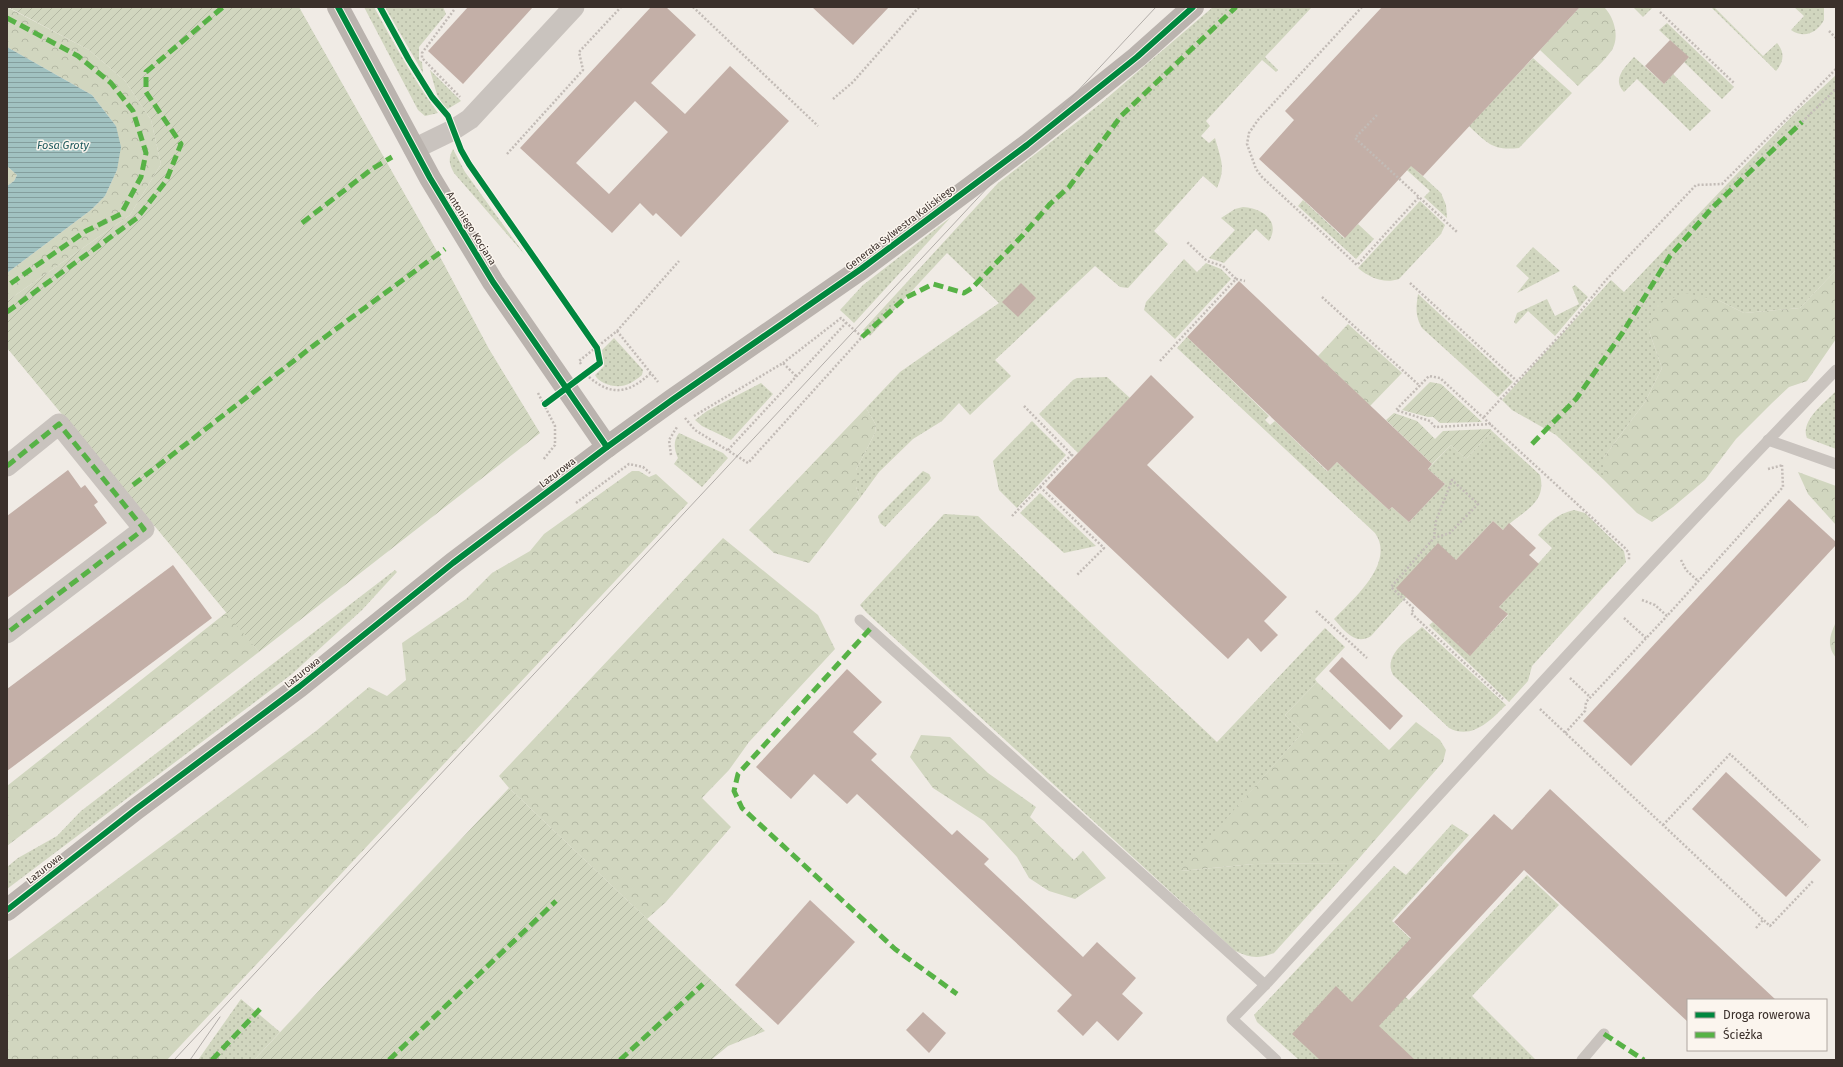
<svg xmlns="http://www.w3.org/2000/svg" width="1843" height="1067" viewBox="0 0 1843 1067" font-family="'Fira Sans',sans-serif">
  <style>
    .grass { fill: url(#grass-dots) }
    .forest { fill: url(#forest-crowns) }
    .garden { fill: url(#garden-furrows) }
    .water { fill: url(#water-rules) }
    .building { fill: #c3afa7; fill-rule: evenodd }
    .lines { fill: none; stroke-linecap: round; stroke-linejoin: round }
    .path { stroke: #c2bbb6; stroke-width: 2.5; stroke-dasharray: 2 2; stroke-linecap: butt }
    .lane { stroke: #c9c3be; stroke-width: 11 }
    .street { stroke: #c9c3be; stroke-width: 21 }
    .secondary { stroke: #bab3ae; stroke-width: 22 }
    .tram { stroke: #b1aca8; stroke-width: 1 }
    .quiet { stroke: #57b246; stroke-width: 5; stroke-dasharray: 10 5; stroke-linecap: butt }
    .cycleway-casing { stroke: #fbf5ee; stroke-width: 8 }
    .cycleway { stroke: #00873e; stroke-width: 6 }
    .labels { text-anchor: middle; stroke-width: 3; stroke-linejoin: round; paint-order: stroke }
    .street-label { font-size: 10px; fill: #3b302b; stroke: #fbf5ee }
    .water-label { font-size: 11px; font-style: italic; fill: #1f5a5e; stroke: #fbf5ee }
  </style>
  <defs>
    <pattern id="grass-dots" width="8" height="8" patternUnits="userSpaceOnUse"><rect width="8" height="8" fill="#d1d6bf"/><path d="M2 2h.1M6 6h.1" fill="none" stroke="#b4b8a4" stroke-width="1.8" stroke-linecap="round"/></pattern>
    <pattern id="forest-crowns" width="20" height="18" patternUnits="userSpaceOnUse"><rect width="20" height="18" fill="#d1d6bf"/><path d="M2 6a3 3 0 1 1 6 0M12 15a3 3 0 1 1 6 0" fill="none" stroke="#b4b8a4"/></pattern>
    <pattern id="garden-furrows" width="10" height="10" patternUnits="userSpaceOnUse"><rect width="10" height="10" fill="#d1d6bf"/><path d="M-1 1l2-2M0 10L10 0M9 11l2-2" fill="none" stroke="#b4b8a4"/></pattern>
    <pattern id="water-rules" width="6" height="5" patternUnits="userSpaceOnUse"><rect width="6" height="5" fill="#a1c2c1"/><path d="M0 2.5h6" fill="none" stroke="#849e9d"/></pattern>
  </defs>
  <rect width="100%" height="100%" fill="#f0ebe5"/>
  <g class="grass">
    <path d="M 364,7 L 374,7 C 394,44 414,80 438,113 L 425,116 L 418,110 Z"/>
    <polygon points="385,7 443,7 446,14 419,47 419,60 422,62 423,73"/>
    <path d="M 1213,7 L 1312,7 L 1265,57 L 1278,70 L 1276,72 L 1262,60 L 1206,121 L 1210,126 L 1201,136 L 1209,143 L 1215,138 C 1221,160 1226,167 1217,188 L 1203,176 L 1154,231 L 1168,244 L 1128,288 L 1120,287 L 1095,266 L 995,360 L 1011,376 L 970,415 L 959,403 L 942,421 L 913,439 L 879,472 L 860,498 L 856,487 L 856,470 L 875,433 L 876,425 L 866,408 L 900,372 L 999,303 L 947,253 L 870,336 L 863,330 L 998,183 L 1100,104 Z"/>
    <polygon points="1633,7 1653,7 1643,17"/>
    <path d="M 1711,7 L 1714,7 L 1763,56 L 1777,43 C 1785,52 1784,62 1776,71 Z"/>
    <path d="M 1794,7 L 1824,7 L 1824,20 C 1817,33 1804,39 1791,30 L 1804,16 Z"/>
    <polygon points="1667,23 1734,87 1722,99 1684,62 1688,57 1659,30"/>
    <path d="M 1634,57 L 1664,84 L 1673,74 L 1711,111 L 1690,131 L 1637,79 L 1624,92 C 1612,79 1624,68 1634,57 Z"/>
    <path d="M 1533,58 L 1572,93 L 1519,148 C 1493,151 1487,143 1469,126 Z"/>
    <polygon points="430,70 461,101 446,110 437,95"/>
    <polygon points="1836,75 1836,270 1800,308 1744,313 1718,300 1649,331 1662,368 1645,402 1604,457 1604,480 1556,435 1512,410 1502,400 1611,280 1624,292 1794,114"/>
    <polygon points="1376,133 1441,193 1446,205 1447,218 1424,197 1430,191 1368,135"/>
    <path d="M 453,149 L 465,172 L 525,255 L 454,173 C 449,164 448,159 453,149 Z"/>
    <polygon points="1303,200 1344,238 1358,224 1374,239 1356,259 1298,206"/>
    <path d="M 1420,201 L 1445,225 L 1441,234 L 1399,279 C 1384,284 1370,278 1358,268 Z"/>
    <path d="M 1243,207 C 1262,208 1281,221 1269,241 L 1256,229 L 1224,263 L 1209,258 L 1235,230 L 1221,218 L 1235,209 Z"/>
    <polygon points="951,217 854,323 840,310 863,285"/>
    <polygon points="1533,247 1560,271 1517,293 1529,278 1516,266"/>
    <polygon points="1184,259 1197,272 1206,263 1221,269 1231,279 1175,339 1144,310 1146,302"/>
    <polygon points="1575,285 1588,297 1555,336 1528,311 1516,324 1514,322 1517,313 1547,299 1555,316 1579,304 1572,287"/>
    <path d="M 1418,294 L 1513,382 L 1498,397 L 1422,328 C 1415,316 1416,307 1418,294 Z"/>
    <path d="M 1187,337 L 1269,416 L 1265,420 L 1270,425 L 1275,421 L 1327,471 L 1337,462 L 1389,510 L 1392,507 L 1409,522 L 1445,484 L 1428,469 L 1451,445 L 1466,459 L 1492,431 L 1540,475 C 1548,505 1519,512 1503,530 L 1493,521 L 1456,560 L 1406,597 L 1371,636 C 1355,646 1344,630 1334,619 C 1353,599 1396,563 1375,533 L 1177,348 Z"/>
    <path d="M 614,338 L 643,370 L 642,375 C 630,385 620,390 604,383 C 600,381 597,379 595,375 L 604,366 L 602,350 Z"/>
    <polygon points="1107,377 1130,398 1078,453 1039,414 1073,380 1077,378"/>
    <polygon points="761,383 773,394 731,440 702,426 695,420 707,411"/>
    <path d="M 1836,391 L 1836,449 L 1807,438 C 1800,420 1825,403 1836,391 Z"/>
    <polygon points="1032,421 1066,455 1017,508 999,490 993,461"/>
    <path d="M 679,433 L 723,453 L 728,458 L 702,487 L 674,464 L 678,458 C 674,449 673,441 679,433 Z"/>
    <polygon points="923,471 929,474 931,478 929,481 887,525 885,527 880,523 878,516"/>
    <polygon points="1040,493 1096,546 1064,553 1020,513"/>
    <path d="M 1574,510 L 1585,513 L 1624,551 L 1626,562 L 1532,666 L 1528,681 L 1509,702 L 1429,625 L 1433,622 L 1470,655 L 1508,615 L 1499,607 L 1552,548 L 1538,535 C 1549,522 1557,514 1574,510 Z"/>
    <path d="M 944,514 L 978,516 L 1217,742 L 1325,628 L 1345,647 L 1315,679 L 1317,682 L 1285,715 L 1303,732 L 1181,871 L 1254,864 L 1355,863 L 1274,953 C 1257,959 1251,958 1235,951 L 867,613 L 860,605 Z"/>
    <polygon points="395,570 397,572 362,610 292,674 7,889 7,867 18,858 57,836 81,811"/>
    <path d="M 1422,627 L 1506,705 C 1490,721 1472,740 1449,728 L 1393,675 C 1382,654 1411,638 1422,627 Z"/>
    <polygon points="1452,824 1469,835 1392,921 1413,941 1382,977 1409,1000 1527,875 1559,905 1472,996 1536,1060 1299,1060 1257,1022 1254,1015 1394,866 1406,875"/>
    <polygon points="241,999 280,1032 254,1060 198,1060"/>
  </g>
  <g class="forest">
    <polygon points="7,7 89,50 125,81 151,120 161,164 130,215 7,301 7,273 91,210 105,196 117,170 116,126 92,95 7,47"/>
    <path d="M 1580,7 L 1604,7 C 1614,17 1620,37 1612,50 C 1603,63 1589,74 1578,86 L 1540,50 Z"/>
    <polygon points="7,166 17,175 14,181 7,186"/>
    <polygon points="1836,270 1836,339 1807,381 1789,387 1772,403 1736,439 1705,480 1673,507 1652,522 1637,513 1604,480 1604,457 1645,402 1662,368 1649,331 1656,305 1685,293 1718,300 1744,313 1800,308"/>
    <polygon points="1348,324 1402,373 1370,406 1318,356"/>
    <polygon points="866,408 876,425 875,433 856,470 856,487 860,498 809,563 774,553 749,530"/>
    <polygon points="632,471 639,471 649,477 656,474 688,503 167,1060 7,1060 7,961 316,731 369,687 387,696 406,680 402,643 466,599 492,573 530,551 544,534"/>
    <polygon points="1798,472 1836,486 1836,525 1808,494"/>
    <polygon points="723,538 818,615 835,649 749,742 729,770 702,798 731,827 666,902 647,919 509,788 499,776"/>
    <polygon points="227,612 259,652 7,846 7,786"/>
    <path d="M 1836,622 L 1836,658 C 1826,645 1830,635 1836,622 Z"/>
    <polygon points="1317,682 1389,750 1416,722 1440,740 1446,750 1443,762 1355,863 1254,864 1180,871 1303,732 1285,715"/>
    <polygon points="921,735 950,737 988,773 1036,807 1030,817 1074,860 1083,851 1106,878 1075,899 1049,891 1029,878 1017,857 984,821 933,788 910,757"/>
  </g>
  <g class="garden">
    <polygon points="8,7 299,7 438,253 489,349 540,433 259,652 7,348 7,301 130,215 161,164 151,120 125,81 89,50"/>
    <polygon points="1430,382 1441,384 1482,422 1440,423 1433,417 1428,417 1402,410"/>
    <polygon points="1394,413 1417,421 1435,439 1443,431 1490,429 1492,431 1466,459 1451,445 1432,464 1386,420"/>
    <polygon points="509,788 765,1031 728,1046 711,1060 254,1060"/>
  </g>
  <polygon class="water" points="7,47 92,95 116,126 121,147 117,170 105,196 91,210 7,273 7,186 14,181 17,175 7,166"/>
  <g class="building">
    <polygon points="468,7 533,7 463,84 428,51"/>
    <path d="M 651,7 L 666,7 L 696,35 L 651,83 L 685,114 L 730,66 L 789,121 L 681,237 L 656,213 L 653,216 L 640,203 L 612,233 L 520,148 ZM 635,101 L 668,132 L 609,194 L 576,163 Z"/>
    <polygon points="812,7 889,7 853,45"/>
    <polygon points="1382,7 1580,7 1423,176 1411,166 1345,238 1259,159 1294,120 1285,111"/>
    <polygon points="1670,40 1689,57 1664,84 1645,66"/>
    <polygon points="1239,281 1432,464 1428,469 1445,484 1409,522 1392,507 1389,510 1337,462 1328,471 1187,337"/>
    <polygon points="1021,283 1036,298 1018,317 1002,302"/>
    <polygon points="1151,375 1194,417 1147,465 1287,597 1264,621 1278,635 1261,652 1248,638 1228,659 1046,487"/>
    <polygon points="68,470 81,488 85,485 98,502 94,505 107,523 7,598 7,516"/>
    <polygon points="1789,499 1836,542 1836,545 1631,766 1583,721"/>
    <polygon points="1493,521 1503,530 1509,523 1536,548 1529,555 1539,564 1499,607 1508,614 1470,656 1396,588 1438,543 1456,560"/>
    <polygon points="173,565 212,618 7,771 7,689"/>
    <polygon points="1342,657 1403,716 1390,730 1329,671"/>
    <polygon points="847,669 882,702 853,732 877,754 871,760 952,835 957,830 989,859 984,864 1083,957 1097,942 1136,978 1122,994 1143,1013 1118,1041 1097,1021 1083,1036 1057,1011 1072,995 857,794 847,804 814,774 791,799 756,767"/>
    <polygon points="1726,772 1821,860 1786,897 1692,809"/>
    <polygon points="1550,789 1776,1000 1688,1000 1688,1022 1524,870 1379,1026 1415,1060 1320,1060 1292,1034 1336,986 1352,1002 1411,938 1394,922 1494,814 1512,830"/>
    <polygon points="810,900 855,942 778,1025 735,985"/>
    <polygon points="923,1012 946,1033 929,1053 906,1030"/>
  </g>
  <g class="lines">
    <g class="path">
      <polyline points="693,7 818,126"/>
      <polyline points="1362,7 1258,120 1249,133 1247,144 1256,169 1262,177 1357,265 1419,197 1457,232"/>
      <polyline points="454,10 422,53 422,58 460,97"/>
      <polyline points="1660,12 1735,84"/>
      <polyline points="1829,31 1836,38"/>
      <polyline points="833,99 853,82 919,7"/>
      <polyline points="1377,115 1355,138 1419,197"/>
      <polyline points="1802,122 1836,89"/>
      <polyline points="507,154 583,70 579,52 621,7"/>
      <polyline points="1236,279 1245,281"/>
      <polyline points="1410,283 1517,381"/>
      <polyline points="1322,297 1420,386"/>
      <polyline points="617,331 658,382"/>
      <polyline points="1160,361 1236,279 1223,266 1207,261 1186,241"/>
      <polyline points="581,364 579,361 617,331 679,261"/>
      <path d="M 589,377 C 612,397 629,393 651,373"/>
      <polyline points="538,393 555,426 555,445 543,460"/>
      <polyline points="1024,406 1074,457"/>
      <polyline points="694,416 783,363 796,376"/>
      <polyline points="1484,417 1565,330 1606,280 1696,185 1722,184 1836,69"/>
      <polyline points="685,418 695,430 748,463 862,337 841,318 783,363"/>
      <polyline points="1491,424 1435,427 1430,421 1396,410 1429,376 1440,378 1624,547 1629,553 1629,561"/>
      <polyline points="728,450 846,323"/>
      <polyline points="671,455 669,440 677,427"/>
      <polyline points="1768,469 1783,465"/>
      <polyline points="1040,487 1104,548 1076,576"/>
      <polyline points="576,503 629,464 643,467 650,473"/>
      <polyline points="1012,516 1072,454"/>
      <polyline points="1434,538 1436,521 1452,480 1478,504 1450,533 1434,538 1391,587 1414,609 1411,613 1503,699"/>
      <polyline points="1681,560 1686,570 1698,581"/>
      <polyline points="1642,600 1655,605 1667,616 1783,487 1782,465"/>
      <polyline points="1316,611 1367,658"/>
      <polyline points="1624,618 1646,638"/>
      <polyline points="1570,678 1590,697"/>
      <polyline points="1540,709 1770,926 1814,880"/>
      <polyline points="1565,733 1585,711 1586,702 1667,616"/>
      <polyline points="1663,825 1730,754 1808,827"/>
      <polyline points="1756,928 1763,920"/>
    </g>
    <g class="lane">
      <polyline points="1768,440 1836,464"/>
      <polyline points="860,620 1265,985"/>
      <path d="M 1276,1060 L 1232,1019 L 1265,985 C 1454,779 1641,571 1836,370"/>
      <polyline points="1582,1060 1604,1034"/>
    </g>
    <g class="street">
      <polyline points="414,149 453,130 470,119 574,7"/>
      <polyline points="7,466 59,424 144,529 7,633"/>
    </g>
    <g class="secondary">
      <polyline points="338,7 430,178 493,282 607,447"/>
      <polyline points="7,910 136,809 299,687 453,563 607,447 672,400 861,269 1027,145 1137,57 1193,7"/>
    </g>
    <g class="tram">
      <polyline points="174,1060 1156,7"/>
      <polyline points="190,1060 220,1017"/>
    </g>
    <g class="quiet">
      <polyline points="7,18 78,56 111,83 133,111 146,153 141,177 121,214 86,231 7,286"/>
      <polyline points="302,223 372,169 392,157"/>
      <polyline points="7,312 137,218 166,181 181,144 146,92 146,72 223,7"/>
      <polyline points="862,337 905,298 933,284 964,293 972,288 1023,235 1050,204 1069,187 1121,116 1236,7"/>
      <polyline points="1532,444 1576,399 1623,332 1670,256 1712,208 1802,122"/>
      <polyline points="7,466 59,424 144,529 7,633"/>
      <polyline points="133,485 317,343 445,249"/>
      <polyline points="870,629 738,774 734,791 742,808 895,949 957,994"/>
      <polyline points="1604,1034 1644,1060"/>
      <polyline points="212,1060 260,1009"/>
      <polyline points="389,1060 556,901"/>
      <polyline points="620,1060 703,984"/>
    </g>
    <g class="cycleway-casing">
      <g id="cycleway">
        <polyline points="338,7 430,178 493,282 607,447"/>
        <polyline points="380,7 409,60 432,97 448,116 461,150 469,164 597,348 600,363 545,404"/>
        <polyline points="7,910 136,809 299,687 453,563 607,447 672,400 861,269 1027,145 1137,57 1193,7"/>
      </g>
    </g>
    <use href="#cycleway" class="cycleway"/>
  </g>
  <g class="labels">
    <g class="street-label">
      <text transform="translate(900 227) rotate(-37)" y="4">Generała Sylwestra Kaliskiego</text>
      <text transform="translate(472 228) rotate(58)" y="4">Antoniego Kocjana</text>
      <text transform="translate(557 472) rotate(-37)" y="4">Lazurowa</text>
      <text transform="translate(302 672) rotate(-39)" y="4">Lazurowa</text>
      <text transform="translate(44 868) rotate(-38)" y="4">Lazurowa</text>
    </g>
    <g class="water-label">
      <text x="63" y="149">Fosa Groty</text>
    </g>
  </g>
  <rect width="1843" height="1067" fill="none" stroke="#3b302b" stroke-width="16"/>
  <rect x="1687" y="999" width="140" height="52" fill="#fbf5ee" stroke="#aea6a0"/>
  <rect x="1695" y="1012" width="20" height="6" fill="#00873e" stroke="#aea6a0"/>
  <text x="1723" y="1019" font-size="12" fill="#3b302b">Droga rowerowa</text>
  <rect x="1695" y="1032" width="20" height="6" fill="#57b246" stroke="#aea6a0"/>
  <text x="1723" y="1039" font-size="12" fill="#3b302b">Ścieżka</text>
</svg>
